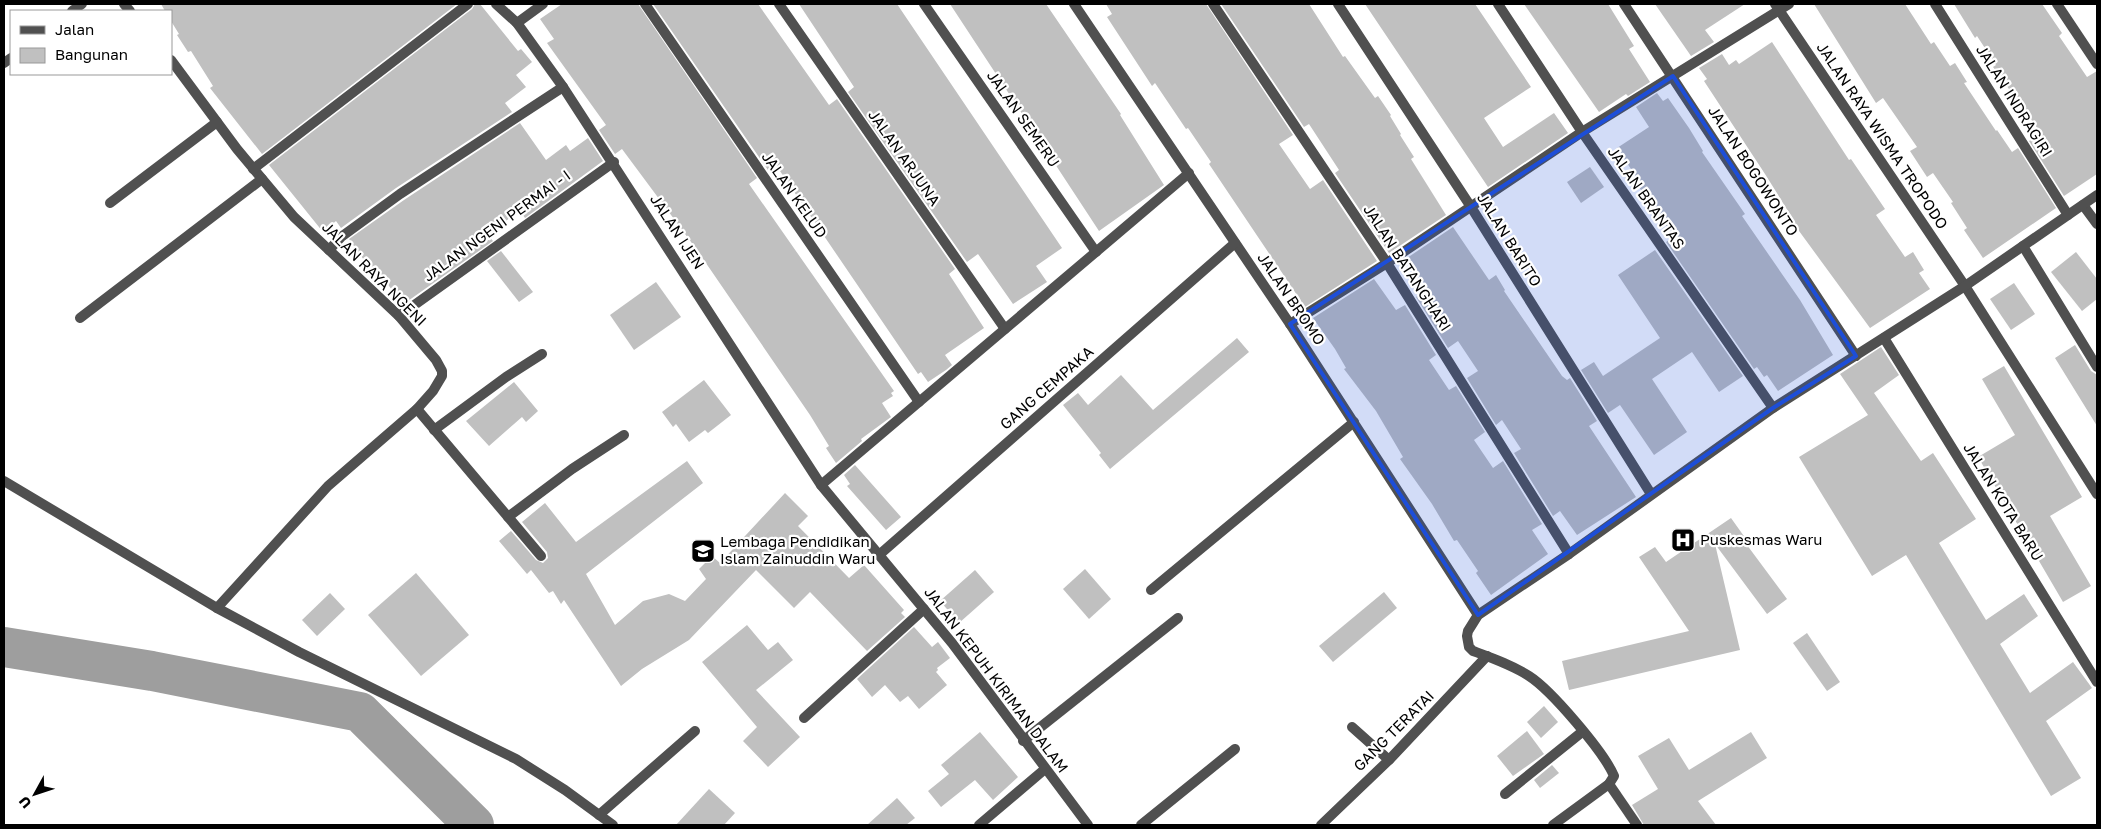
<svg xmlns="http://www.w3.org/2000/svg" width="2101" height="829" viewBox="0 0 2101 829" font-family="'Golos Text',sans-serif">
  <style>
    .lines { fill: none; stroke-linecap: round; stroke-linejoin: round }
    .river { stroke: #9e9e9e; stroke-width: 40 }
    .building { fill: #c0c0c0 }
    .minor { stroke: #505050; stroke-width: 10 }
    .marked { fill: #1d4ed8; fill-opacity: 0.2; stroke: #1d4ed8; stroke-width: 4; stroke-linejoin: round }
    .labels { text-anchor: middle; stroke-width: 4.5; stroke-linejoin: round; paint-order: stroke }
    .street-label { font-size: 15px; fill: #000; stroke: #fff }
    .poi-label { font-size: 15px; fill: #000; stroke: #fff; text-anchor: start }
  </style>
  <rect width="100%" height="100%" fill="#fff"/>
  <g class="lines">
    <polyline class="river" points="4,647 152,671 360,712 474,825"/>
  </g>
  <g class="building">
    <polygon points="161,4 457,4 262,154 210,88 213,86 191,51 188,52 177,35 179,34 171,21 171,11 165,11"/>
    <polygon points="475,4 480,4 518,51 521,49 532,62 516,75 526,87 505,103 512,112 396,188 341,228 336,221 323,232 269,165 472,9"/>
    <polygon points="562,4 638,4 757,178 749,184 894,391 891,393 893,396 882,403 891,417 861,439 862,441 836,463 826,448 829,446 810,415 697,250 622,149 615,154 599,130 606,125 547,43 554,39 540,19"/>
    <polygon points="653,4 758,4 829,105 837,99 955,269 949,274 984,328 945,355 952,365 946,370 928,382 921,372 918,374 788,183 776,165 768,170"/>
    <polygon points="799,4 897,4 1062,248 1036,266 1047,282 1013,304 978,254 967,262 848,92 854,87"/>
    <polygon points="950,4 1046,4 1121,114 1120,115 1164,185 1099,231"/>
    <polygon points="1106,4 1206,4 1293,135 1279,144 1310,189 1323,180 1377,261 1305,307 1209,164 1211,162 1188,128 1186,129 1155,83 1152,86 1107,17 1112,14"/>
    <polygon points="1221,4 1309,4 1343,57 1345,56 1375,98 1378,96 1391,115 1390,116 1401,134 1400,135 1414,157 1411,159 1446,215 1389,253 1335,173 1339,170 1309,124 1304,127"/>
    <polygon points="1365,4 1475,4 1531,87 1484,118 1503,147 1554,113 1568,133 1488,187"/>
    <polygon points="1524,4 1608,4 1634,46 1629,49 1650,82 1628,96 1626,94 1599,112"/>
    <polygon points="1655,4 1745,4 1705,30 1714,42 1691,56"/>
    <polygon points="1814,4 1905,4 1931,44 1934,42 1950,66 1955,63 1967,82 1964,83 1996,131 1997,130 2012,152 2018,148 2056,208 1983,258 1964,230 1967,228 1951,203 1953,202 1933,173 1927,177 1910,151 1917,147 1883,98 1876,103"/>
    <polygon points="1954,4 2042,4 2062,33 2059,36 2087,77 2097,71 2097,174 2064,196 2029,141 2041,133 1993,67 1996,65 1977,36 1975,38"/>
    <polygon points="1772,42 1849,160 1851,159 1885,209 1876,215 1905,257 1913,252 1924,270 1919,273 1930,289 1870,328 1791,220 1793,219 1765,174 1704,81 1707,79 1699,68 1722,54 1729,65 1736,60 1739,64"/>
    <polygon points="1657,93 1663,101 1668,98 1689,128 1703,151 1702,152 1745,214 1742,216 1800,300 1833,355 1778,391 1767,375 1764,377 1757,367 1754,369 1666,242 1674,237 1634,180 1637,178 1617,148 1649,127 1636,107"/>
    <polygon points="520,123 546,160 566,145 570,151 588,138 603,161 525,218 520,211 487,234 493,241 405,303 395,288 392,290 375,267 371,270 349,239 404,200"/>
    <polygon points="1590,167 1604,187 1581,203 1567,182"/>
    <polygon points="1453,227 1489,280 1496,275 1505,290 1504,291 1562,376 1567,380 1570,378 1597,421 1589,426 1636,497 1577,535 1560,511 1553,516 1514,453 1521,449 1502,420 1496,425 1467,378 1478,371 1458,341 1448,348 1416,297 1428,289 1407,258"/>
    <polygon points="1655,250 1743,376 1719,392 1692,352 1652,379 1687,432 1654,455 1620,405 1608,413 1581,370 1594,362 1603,376 1660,338 1618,275"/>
    <polygon points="501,251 533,292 519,302 487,261"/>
    <polygon points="2076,252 2097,279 2097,299 2082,311 2051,272"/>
    <polygon points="1374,279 1396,310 1405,305 1436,355 1429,360 1449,390 1456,386 1485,432 1474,440 1493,468 1503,461 1542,524 1532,530 1548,554 1491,595 1476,573 1478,571 1457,540 1454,541 1432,504 1400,459 1403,457 1376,411 1344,369 1346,368 1335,349 1313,318"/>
    <polygon points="656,282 681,317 634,350 610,315"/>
    <polygon points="2014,283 2035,314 2011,330 1990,299"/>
    <polygon points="1237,338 1249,352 1110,469 1099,455 1101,453 1063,405 1078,393 1088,405 1121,375 1153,410"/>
    <polygon points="2075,345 2091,371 2097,375 2097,426 2055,358"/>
    <polygon points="1881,347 1899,375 1874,393 1921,461 1933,453 1976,519 1939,543 1986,620 2024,594 2038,616 2000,644 2030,693 2073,662 2092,688 2046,721 2081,778 2051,796 1906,555 1872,576 1799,457 1868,415 1840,374"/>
    <polygon points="2004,366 2082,497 2050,516 2091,586 2063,602 1978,457 2015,435 1982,379"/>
    <polygon points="704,380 731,415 708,433 705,430 689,442 676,424 673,427 662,412"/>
    <polygon points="514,382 538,411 526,422 522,417 489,446 466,421"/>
    <polygon points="687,461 703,483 586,574 615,625 643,601 669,594 685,601 706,579 699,569 712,556 720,563 785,493 808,516 798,526 849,578 864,565 904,610 901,613 905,617 867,651 810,592 794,608 756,570 689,640 642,669 621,686 564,600 561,604 553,591 549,593 531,570 527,574 499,541 511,531 536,560 543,563 548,558 547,552 522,522 545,503 576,542"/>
    <polygon points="855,465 901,517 886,530 847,486 850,484 844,475"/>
    <polygon points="1731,518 1746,539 1744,541 1787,599 1767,614 1715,544 1740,650 1569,690 1562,661 1689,631 1639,557 1655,547 1666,562"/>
    <polygon points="1085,569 1111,599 1089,619 1063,589"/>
    <polygon points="975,570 994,592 959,623 940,601"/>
    <polygon points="416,573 469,635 421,676 368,615"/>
    <polygon points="1384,592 1397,608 1333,662 1319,646"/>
    <polygon points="330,593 345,609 317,636 302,620"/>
    <polygon points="747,625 768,650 778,642 793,660 756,690 800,737 768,767 743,741 757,727 702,662"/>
    <polygon points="914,627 932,647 938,642 950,658 937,668 938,670 936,672 947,685 919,709 908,696 900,702 885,685 872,697 857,679"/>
    <polygon points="1807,633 1840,682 1827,691 1793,643"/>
    <polygon points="1544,706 1558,722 1541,738 1527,722"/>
    <polygon points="1527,731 1544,754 1513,776 1497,756"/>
    <polygon points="980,732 1018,777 993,800 975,780 941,807 928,791 949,774 941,765"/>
    <polygon points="1751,732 1767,758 1698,801 1716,825 1644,825 1632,805 1658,789 1638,756 1669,738 1689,770"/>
    <polygon points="1552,765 1559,773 1540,788 1534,780"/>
    <polygon points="709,789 735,813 724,825 676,825"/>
    <polygon points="897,798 915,818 906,825 867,825"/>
  </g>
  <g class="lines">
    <g class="minor">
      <polyline points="124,4 130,11"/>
      <polyline points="496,4 517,23 563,87 821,485 952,643 1088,825"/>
      <polyline points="645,4 919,402"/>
      <polyline points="779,4 1005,329"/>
      <polyline points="924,4 1096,252"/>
      <polyline points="1074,4 1290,324 1478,615"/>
      <polyline points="1213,4 1385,260 1569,554"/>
      <polyline points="1338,4 1471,207 1651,494"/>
      <polyline points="1498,4 1582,132 1773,408"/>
      <polyline points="1624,4 1856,356"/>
      <polyline points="1775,4 1965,286 2097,494"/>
      <polyline points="1935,4 2068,215"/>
      <polyline points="2057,4 2097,64"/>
      <polyline points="72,11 82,4"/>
      <polyline points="517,23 543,4"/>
      <polyline points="171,60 237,149 294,217 399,316 436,360 442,371 442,376 433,391 417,409 328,486 217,608"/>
      <polyline points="4,63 11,58"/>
      <polyline points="253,169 468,4"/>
      <polyline points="110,203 217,122"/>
      <polyline points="2083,205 2097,224"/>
      <polyline points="2023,246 2097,367"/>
      <polyline points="329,250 341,237 400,194 563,87"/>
      <polyline points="399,316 614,162"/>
      <polyline points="80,318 262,179"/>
      <polyline points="1290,324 1387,263 1582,132 1789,4"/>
      <polyline points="1884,338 2097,682"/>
      <polyline points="417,409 541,556"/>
      <polyline points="434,430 506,377 542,354"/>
      <polyline points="4,481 217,608 299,652 516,759 565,790 613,825"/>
      <polyline points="821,485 1189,173"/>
      <polyline points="508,517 572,469 624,435"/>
      <polyline points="879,555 1235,243"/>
      <polyline points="1151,590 1354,422"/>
      <polyline points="804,718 924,609"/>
      <polyline points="1352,727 1389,760"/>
      <polyline points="1023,741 1178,618"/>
      <polyline points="1609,784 1637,825"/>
      <polyline points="1505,794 1582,732"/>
      <polyline points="599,815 695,731"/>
      <polyline points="979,825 1045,769"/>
      <polyline points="1141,825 1235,749"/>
      <polyline points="1321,825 1389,760 1487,656"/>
      <path d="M 1553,825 L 1609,784 L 1614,776 C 1604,752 1551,690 1529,676 C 1512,665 1492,658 1473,651 L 1469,647 L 1467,636 L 1468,631 L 1478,615 L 1569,554 L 1773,408 L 1965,286 L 2097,195"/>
    </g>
  </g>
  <path class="marked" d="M 1673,76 L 1856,356 L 1773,408 L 1478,615 L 1290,324 Z"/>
  <defs>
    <g id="hospital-square" transform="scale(1.25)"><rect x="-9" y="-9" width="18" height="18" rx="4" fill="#000" stroke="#fff"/><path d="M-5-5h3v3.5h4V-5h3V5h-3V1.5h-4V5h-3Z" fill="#fff"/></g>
    <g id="school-square" transform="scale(1.25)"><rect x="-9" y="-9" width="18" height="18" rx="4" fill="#000" stroke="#fff"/><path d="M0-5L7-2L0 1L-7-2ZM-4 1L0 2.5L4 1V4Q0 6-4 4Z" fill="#fff"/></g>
  </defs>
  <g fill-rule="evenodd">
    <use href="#hospital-square" x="1683" y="540"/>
    <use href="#school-square" x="703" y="551"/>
  </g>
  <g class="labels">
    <g class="street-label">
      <text transform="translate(2014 101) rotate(58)" y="5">JALAN INDRAGIRI</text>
      <text transform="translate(1023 119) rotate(55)" y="5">JALAN SEMERU</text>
      <text transform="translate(1882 136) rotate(56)" y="5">JALAN RAYA WISMA TROPODO</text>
      <text transform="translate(904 158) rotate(55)" y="5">JALAN ARJUNA</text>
      <text transform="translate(1753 171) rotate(57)" y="5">JALAN BOGOWONTO</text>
      <text transform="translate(794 195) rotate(55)" y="5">JALAN KELUD</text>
      <text transform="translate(1646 198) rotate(55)" y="5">JALAN BRANTAS</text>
      <text transform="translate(497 226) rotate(-36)" y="5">JALAN NGENI PERMAI - I</text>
      <text transform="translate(677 232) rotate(57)" y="5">JALAN IJEN</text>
      <text transform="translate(1509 240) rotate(58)" y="5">JALAN BARITO</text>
      <text transform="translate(1407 268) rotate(57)" y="5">JALAN BATANGHARI</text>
      <text transform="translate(374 274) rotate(45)" y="5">JALAN RAYA NGENI</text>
      <text transform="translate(1291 299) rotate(56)" y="5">JALAN BROMO</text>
      <text transform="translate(1047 388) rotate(-41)" y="5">GANG CEMPAKA</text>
      <text transform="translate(2003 502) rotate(58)" y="5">JALAN KOTA BARU</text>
      <text transform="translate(996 680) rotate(53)" y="5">JALAN KEPUH KIRIMAN DALAM</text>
      <text transform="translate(1394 731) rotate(-45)" y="5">GANG TERATAI</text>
    </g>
    <g class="poi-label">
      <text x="1700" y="545">Puskesmas Waru</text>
      <text x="720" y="547">Lembaga Pendidikan<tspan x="720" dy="17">Islam Zainuddin Waru</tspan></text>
    </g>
  </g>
  <rect width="2101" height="829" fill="none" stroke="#000000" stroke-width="10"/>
  <rect x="10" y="10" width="162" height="65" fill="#ffffff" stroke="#999999"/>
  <rect x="20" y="26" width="25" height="8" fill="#505050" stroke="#999999"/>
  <text x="55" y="35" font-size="15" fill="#000000">Jalan</text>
  <rect x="20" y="48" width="25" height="15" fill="#c0c0c0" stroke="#999999"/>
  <text x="55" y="60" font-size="15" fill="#000000">Bangunan</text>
  <g transform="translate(35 794) rotate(230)" stroke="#ffffff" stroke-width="4" paint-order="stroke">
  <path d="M0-4L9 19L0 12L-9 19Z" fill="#000000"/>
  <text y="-8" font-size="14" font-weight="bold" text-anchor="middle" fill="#000000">U</text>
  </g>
</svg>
